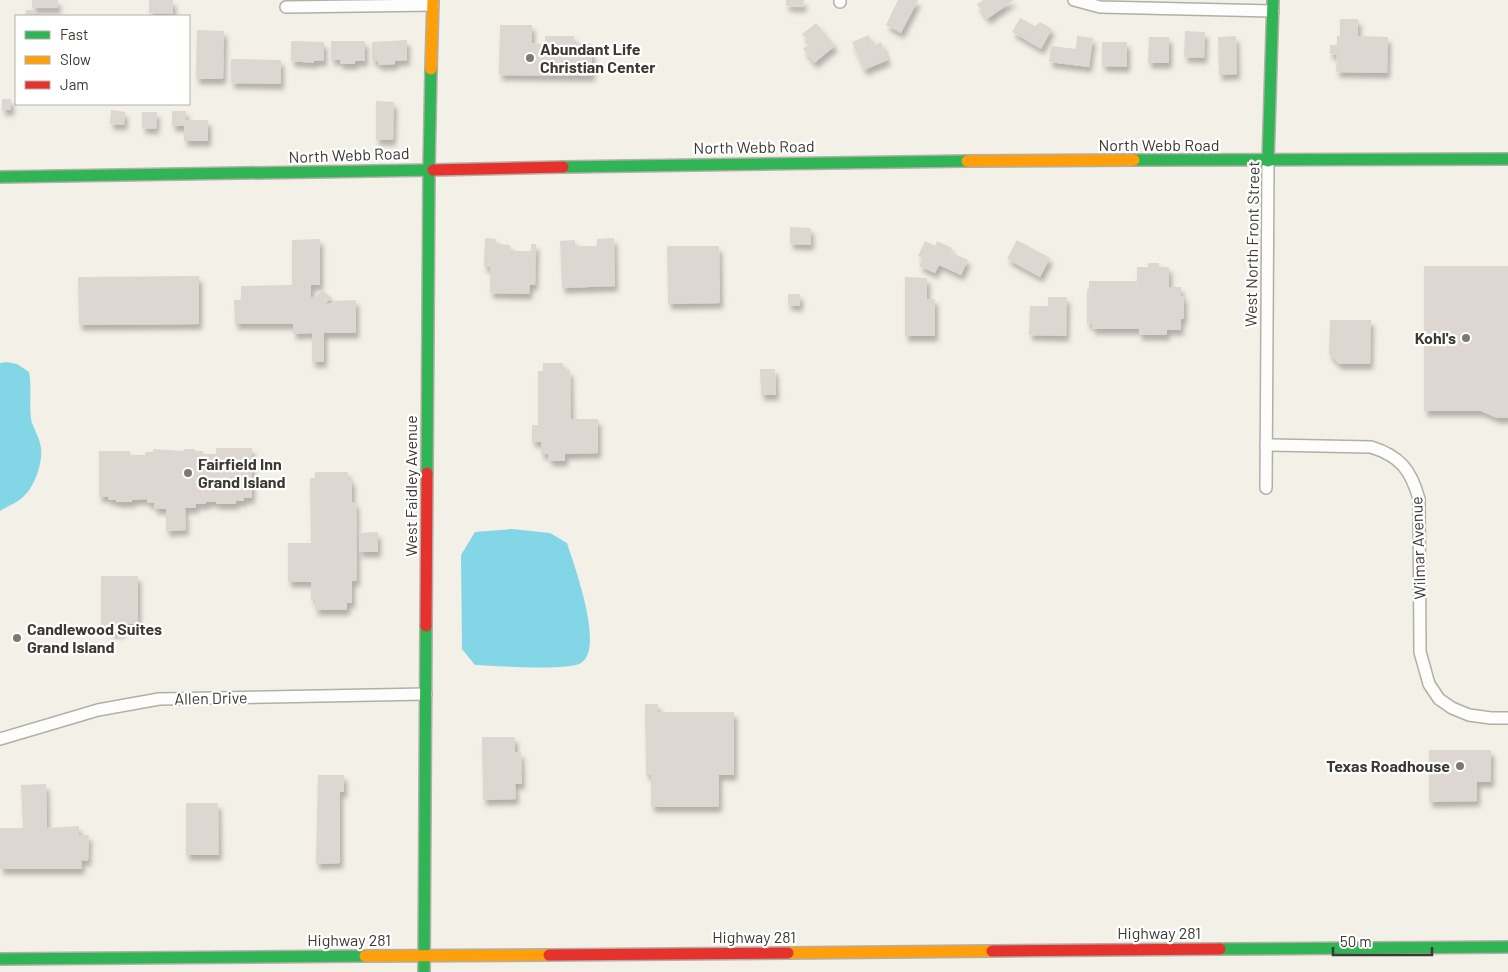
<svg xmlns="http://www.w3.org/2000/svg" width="1508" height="972" viewBox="0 0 1508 972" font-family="Barlow,sans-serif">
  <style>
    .water { fill: #83d6e6 }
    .building { fill: #ded6d0; filter: url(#shadow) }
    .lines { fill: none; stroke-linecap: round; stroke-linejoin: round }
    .street-casing { stroke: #b1afa7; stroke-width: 14 }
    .fast-casing { stroke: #b1afa7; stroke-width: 14 }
    .slow-casing { stroke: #b1afa7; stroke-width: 14 }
    .jam-casing { stroke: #b1afa7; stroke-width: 14 }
    .street { stroke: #fdfdfb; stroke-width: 11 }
    .fast { stroke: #30b455; stroke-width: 11 }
    .slow { stroke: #ff9f0a; stroke-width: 11 }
    .jam { stroke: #e5322d; stroke-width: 11 }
    .poi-dot { fill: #7b7971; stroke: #fff; stroke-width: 2 }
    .labels { text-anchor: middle; stroke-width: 4.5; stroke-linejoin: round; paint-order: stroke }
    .poi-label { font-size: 16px; font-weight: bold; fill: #3b3932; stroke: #fff; text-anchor: start }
    .street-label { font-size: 16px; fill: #3b3932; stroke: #fff }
  </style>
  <defs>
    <filter id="shadow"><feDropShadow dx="3" dy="5.5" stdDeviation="2.5" flood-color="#0004"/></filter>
  </defs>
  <rect width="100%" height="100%" fill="#f3f0e7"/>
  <g class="water">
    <path d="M 6,362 L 17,364 L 29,372 C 32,388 29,403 31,419 C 33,428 40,438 41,448 C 43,463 34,488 23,497 C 17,503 7,506 0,511 L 0,363 Z"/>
    <path d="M 512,529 L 550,533 L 567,543 C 574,565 605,648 581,663 C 568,671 493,666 475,665 L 462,649 L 461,555 L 475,532 Z"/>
  </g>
  <g class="building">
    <rect x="32" y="0" width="26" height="8"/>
    <polygon points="149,0 173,0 173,14 149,13"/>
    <polygon points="786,0 804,0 803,7 786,6"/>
    <polygon points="898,0 918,0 901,33 886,25"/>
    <polygon points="983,0 1014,0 987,19 977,4"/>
    <polygon points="26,10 35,10 35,16 25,16"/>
    <polygon points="1020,18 1035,26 1040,22 1052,29 1041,49 1012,32"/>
    <polygon points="1340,19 1358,19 1358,36 1388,37 1387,73 1336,72 1337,55 1330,54 1330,45 1337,45 1337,36 1340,36"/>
    <polygon points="816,23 835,46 814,63 803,49 810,43 802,34"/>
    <polygon points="500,25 532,25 532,43 545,44 545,36 574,36 574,43 592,44 592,76 499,75"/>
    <polygon points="197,30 224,31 223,79 196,79"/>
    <polygon points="1185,31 1205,32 1204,58 1184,57"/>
    <polygon points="869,35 873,46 881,42 888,60 864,70 852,42"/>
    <polygon points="1077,36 1093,38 1089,67 1049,62 1051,46 1076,49"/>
    <polygon points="1236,36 1237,74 1219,75 1218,37"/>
    <polygon points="1149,37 1169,37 1169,63 1148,63"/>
    <polygon points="407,40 407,60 395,61 395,64 378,65 378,61 372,61 372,42"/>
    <polygon points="291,41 324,42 324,61 314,61 314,63 291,61"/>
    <polygon points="331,41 365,41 365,61 355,61 355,64 340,64 340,60 331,60"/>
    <polygon points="1102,42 1127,42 1127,67 1102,66"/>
    <polygon points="231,59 281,60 281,84 231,83"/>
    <rect x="2" y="99" width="9" height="11"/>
    <polygon points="376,101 394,102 393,140 376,140"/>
    <polygon points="111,110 125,112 124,125 110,124"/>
    <polygon points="172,111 186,111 186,120 208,120 208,141 184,141 184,126 172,126"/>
    <polygon points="142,112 157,112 156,129 142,128"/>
    <polygon points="790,227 811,228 811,245 790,244"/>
    <polygon points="485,238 496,239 496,244 510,245 510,251 531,251 531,244 536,244 535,285 530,285 529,294 490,293 490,267 484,267"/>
    <polygon points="614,238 615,286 562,288 560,241 575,240 575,246 597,246 597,239"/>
    <polygon points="320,239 320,285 311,285 311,297 315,297 323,290 331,298 325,304 335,303 334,301 356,300 356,333 324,333 324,362 312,362 312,333 293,334 293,324 235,324 234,300 241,300 241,286 292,285 292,240"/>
    <polygon points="1017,240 1050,258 1040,277 1007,259"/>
    <polygon points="925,241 935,246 937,241 952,248 950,252 968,260 961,275 939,265 935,273 919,266 923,258 918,256"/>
    <polygon points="667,246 719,246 720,303 668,304"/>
    <polygon points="1148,263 1159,263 1159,267 1169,267 1169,287 1181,287 1181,296 1184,296 1184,319 1181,319 1181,330 1167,330 1167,335 1139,335 1139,329 1092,329 1092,324 1087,324 1087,289 1089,289 1089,281 1137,281 1137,267 1148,267"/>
    <polygon points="1424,266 1508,266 1508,418 1497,418 1481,411 1424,411"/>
    <polygon points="199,276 199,324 79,325 78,277"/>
    <polygon points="905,277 927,278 927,299 935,299 935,336 905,336"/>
    <polygon points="788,294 800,294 800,306 788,305"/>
    <polygon points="1048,297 1067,297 1066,336 1029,335 1030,306 1048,306"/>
    <polygon points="1330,320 1371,320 1370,364 1339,364 1329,354"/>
    <polygon points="543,363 563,363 563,370 570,370 571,419 598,419 598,453 565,454 565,461 549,461 548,454 541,454 541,442 532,442 532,425 538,425 538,371 543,371"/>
    <polygon points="760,369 775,369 776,395 761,395"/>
    <polygon points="216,448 252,448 252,498 244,498 244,501 236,501 236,504 216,504 216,502 206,502 206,504 196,504 196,508 185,508 186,530 166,531 166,509 154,509 154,503 147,503 147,499 132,500 132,502 116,502 116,500 108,500 108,497 99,497 99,451 130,451 130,455 145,455 145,452 153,452 153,449 184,451 184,449 195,449 195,451 203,451 203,454 216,454"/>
    <polygon points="315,472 348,472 348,479 352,479 352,502 356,502 357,581 352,581 352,603 347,603 347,610 315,610 315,600 311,600 311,582 288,582 288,543 311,543 310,478 315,478"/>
    <polygon points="378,532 378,552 359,552 359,533"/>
    <polygon points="101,576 138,576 138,624 122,624 122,632 109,632 109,628 101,628"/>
    <polygon points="645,704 658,704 658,712 734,712 734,775 719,775 719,807 651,807 651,775 646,775"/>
    <polygon points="482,737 515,737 515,752 521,752 522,784 515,784 516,799 483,800"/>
    <polygon points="1429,750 1491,750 1491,782 1477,782 1477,801 1429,802"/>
    <polygon points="318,775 344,775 344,792 340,792 340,863 316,864"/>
    <polygon points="46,784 47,828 79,826 79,835 89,835 88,861 81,860 82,869 0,869 0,828 23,828 21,785"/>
    <polygon points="186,803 218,803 219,855 186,855"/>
  </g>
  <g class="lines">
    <g class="street-casing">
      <g id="street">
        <polyline points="1074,0 1100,7 1273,11"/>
        <polyline points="840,2 840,0"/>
        <polyline points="286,7 433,5"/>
        <path d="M 1266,445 L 1371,447 C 1400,456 1411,470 1419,499 L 1420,652 L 1429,684 L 1439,699 L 1452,708 L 1469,715 L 1491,718 L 1508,718"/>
        <polyline points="1266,488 1268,161"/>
        <polyline points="0,739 98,710 159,699 426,694"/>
      </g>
    </g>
    <g class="fast-casing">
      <g id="fast">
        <polyline points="1134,160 1508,159"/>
        <polyline points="1268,161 1273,0"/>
        <polyline points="563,167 967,161"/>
        <polyline points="0,177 433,170"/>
        <polyline points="427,473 429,169 431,69"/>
        <polyline points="1220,949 1508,947"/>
        <polyline points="0,959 365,956"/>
        <polyline points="424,972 426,626"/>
      </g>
    </g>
    <g class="slow-casing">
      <g id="slow">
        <polyline points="431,69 433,0"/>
        <polyline points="967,161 1134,160"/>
        <polyline points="788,953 992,951"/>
        <polyline points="365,956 549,955"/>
      </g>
    </g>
    <g class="jam-casing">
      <g id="jam">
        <polyline points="433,170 563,167"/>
        <polyline points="426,626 427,473"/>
        <polyline points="992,951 1220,949"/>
        <polyline points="549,955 788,953"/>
      </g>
    </g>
    <use href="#street" class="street"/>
    <use href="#fast" class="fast"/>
    <use href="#slow" class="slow"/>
    <use href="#jam" class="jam"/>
  </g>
  <g class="poi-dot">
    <circle cx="530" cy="58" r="5"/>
    <circle cx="1466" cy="338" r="5"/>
    <circle cx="188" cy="473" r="5"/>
    <circle cx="17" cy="638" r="5"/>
    <circle cx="1460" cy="766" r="5"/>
  </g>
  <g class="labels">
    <g class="poi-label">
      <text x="540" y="55">Abundant Life<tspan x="540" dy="18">Christian Center</tspan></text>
      <text x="1456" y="344" text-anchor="end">Kohl's</text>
      <text x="198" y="470">Fairfield Inn<tspan x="198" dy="18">Grand Island</tspan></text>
      <text x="27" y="635">Candlewood Suites<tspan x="27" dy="18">Grand Island</tspan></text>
      <text x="1450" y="772" text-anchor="end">Texas Roadhouse</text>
    </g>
    <g class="street-label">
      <text x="1159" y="151">North Webb Road</text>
      <text transform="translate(754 147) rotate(-1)" y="6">North Webb Road</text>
      <text transform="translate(349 155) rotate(-2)" y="6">North Webb Road</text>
      <text transform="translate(1252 244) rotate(-89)" y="6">West North Front Street</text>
      <text transform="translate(411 486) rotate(-90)" y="6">West Faidley Avenue</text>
      <text transform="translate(1418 548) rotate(-92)" y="6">Wilmar Avenue</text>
      <text transform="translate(211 698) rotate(-1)" y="6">Allen Drive</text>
      <text x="1159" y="939">Highway 281</text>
      <text x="754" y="943">Highway 281</text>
      <text x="349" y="946">Highway 281</text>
    </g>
  </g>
  <rect x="15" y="15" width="175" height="90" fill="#ffffff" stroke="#b1b0ad"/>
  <rect x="25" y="31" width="25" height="8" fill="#30b455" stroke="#b1b0ad"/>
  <text x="60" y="40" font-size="15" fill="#3b3932">Fast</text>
  <rect x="25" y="56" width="25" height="8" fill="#ff9f0a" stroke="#b1b0ad"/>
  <text x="60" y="65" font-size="15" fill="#3b3932">Slow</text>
  <rect x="25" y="81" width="25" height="8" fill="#e5322d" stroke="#b1b0ad"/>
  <text x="60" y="90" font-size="15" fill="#3b3932">Jam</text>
  <path d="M1333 947v8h99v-8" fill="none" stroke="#3b3932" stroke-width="2.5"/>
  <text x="1340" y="947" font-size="15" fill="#3b3932" stroke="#ffffff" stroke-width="4" paint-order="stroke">50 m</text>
</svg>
